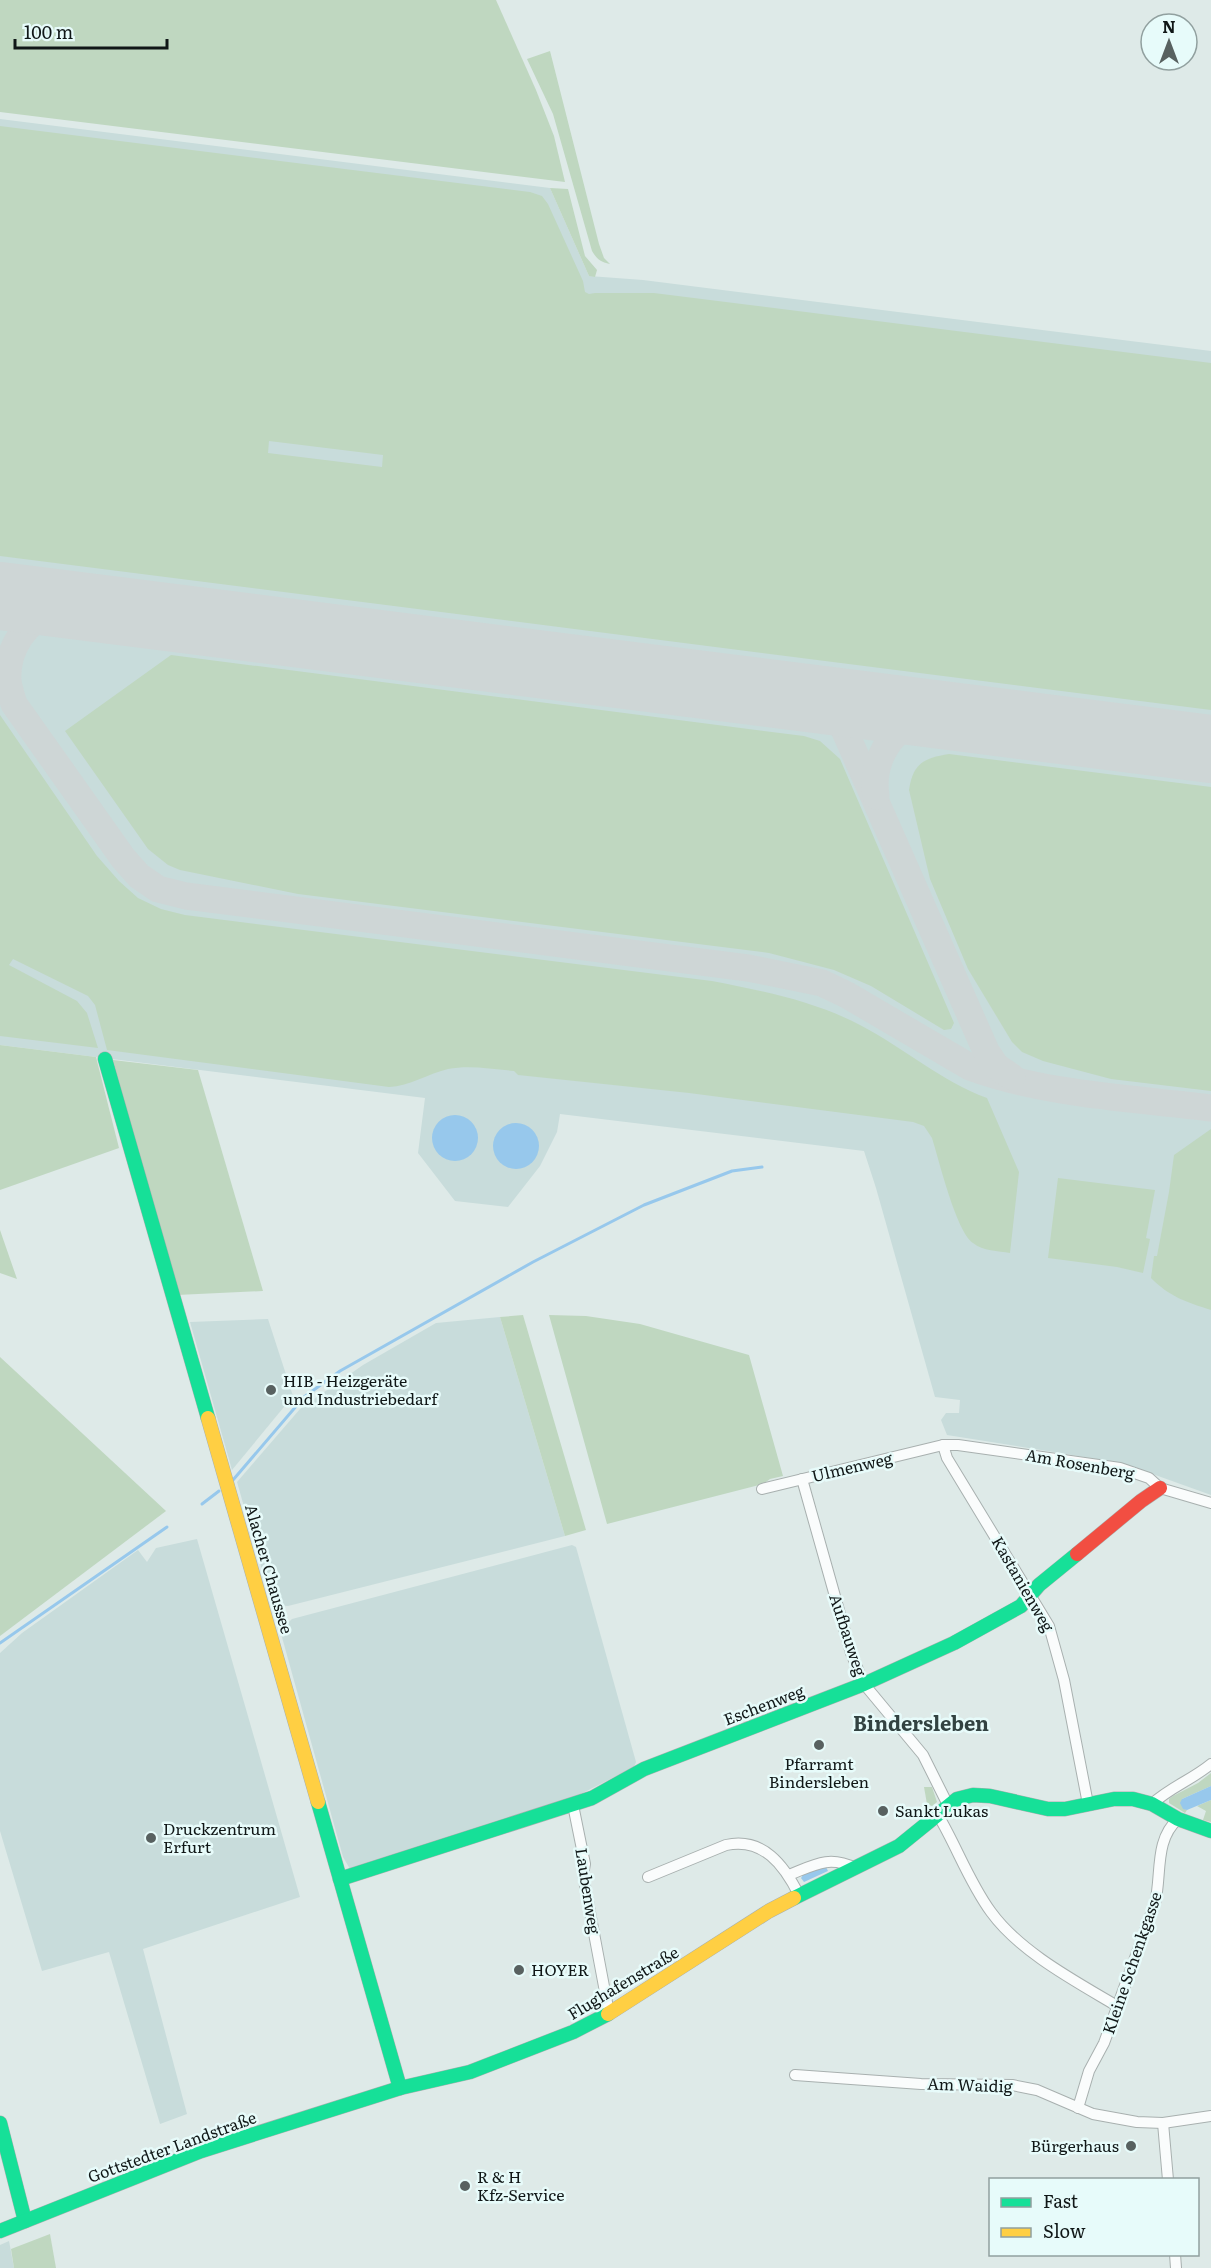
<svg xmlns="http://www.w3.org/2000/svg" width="1211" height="2268" viewBox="0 0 1211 2268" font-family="Literata,serif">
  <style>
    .built { fill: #c8dcdb }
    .green { fill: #bfd7c0; fill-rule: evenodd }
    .water { fill: #97c8ec }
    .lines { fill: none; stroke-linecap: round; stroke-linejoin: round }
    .stream { stroke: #97c8ec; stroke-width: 3 }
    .taxiway { stroke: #ced6d6; stroke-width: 27 }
    .runway { stroke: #ced6d6; stroke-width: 68 }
    .street-casing { stroke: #a8b0af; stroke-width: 12 }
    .fast-casing { stroke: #a8b0af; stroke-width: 15 }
    .slow-casing { stroke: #a8b0af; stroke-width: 15 }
    .jam-casing { stroke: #a8b0af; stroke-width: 15 }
    .street { stroke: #fafcfc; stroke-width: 10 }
    .fast { stroke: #16e098; stroke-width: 14 }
    .slow { stroke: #ffcf43; stroke-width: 14 }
    .jam { stroke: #f24e42; stroke-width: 14 }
    .poi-dot { fill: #586160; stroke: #e7fbfa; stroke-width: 2 }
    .labels { text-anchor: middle; stroke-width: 5; stroke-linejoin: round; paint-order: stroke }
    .poi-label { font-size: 16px; fill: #101717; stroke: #e7fbfa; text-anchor: start }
    .street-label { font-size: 16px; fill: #101717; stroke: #e7fbfa }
    .quarter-label { font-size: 20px; font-weight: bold; fill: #324241; stroke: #e7fbfa }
  </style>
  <rect width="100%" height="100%" fill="#deeae8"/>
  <g class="built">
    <polygon points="0,119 550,188 589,276 643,280 1211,351 1211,1495 1122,1463 947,1435 941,1420 946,1413 959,1413 960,1400 935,1397 876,1188 864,1151 560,1114 557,1132 540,1166 508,1207 455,1201 418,1153 425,1098 0,1045"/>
    <polygon points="500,1317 565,1536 288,1606 272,1605 237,1482 300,1409 363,1365 436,1323"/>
    <polygon points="268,1319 293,1396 232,1470 190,1322"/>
    <polygon points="197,1539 300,1897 143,1949 187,2114 160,2124 109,1952 42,1971 0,1831 0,1653 22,1633 138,1550 147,1562 156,1548"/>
    <polygon points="572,1545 576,1547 636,1762 634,1767 559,1805 350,1869 343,1857 280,1630 292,1619"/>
    <polygon points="9,2241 14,2268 0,2268 0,2245"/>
  </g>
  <g class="green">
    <polygon points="0,0 496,0 536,90 554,136 565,182 0,112"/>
    <path d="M 550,51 L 599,244 L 604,258 L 610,264 C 600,262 597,259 592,251 L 553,114 L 527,59 Z"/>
    <path d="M 0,126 L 530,192 L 542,196 L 548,204 L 583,281 L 585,292 L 589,294 L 595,293 L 654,293 L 1211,363 L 1211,710 L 0,556 ZM 269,441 L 383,455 L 382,467 L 268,453 Z"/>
    <polygon points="550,188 568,189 585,256 597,270 595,277 589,276"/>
    <polygon points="171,655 804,736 820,741 840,759 954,1023 951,1029 944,1030 871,986 834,970 769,953 298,894 180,870 168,865 148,849 65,731"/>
    <path d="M 0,715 L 97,856 L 119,881 L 138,898 L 161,909 L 185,915 L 712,981 C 763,991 814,1001 860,1025 C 904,1048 941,1081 987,1098 L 1019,1172 L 1010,1253 C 998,1251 983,1251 973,1243 C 956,1231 939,1160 932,1138 L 924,1126 L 913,1122 L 689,1093 L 518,1075 L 514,1071 C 492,1069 469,1065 448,1069 C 427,1074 410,1086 389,1087 L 107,1050 L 95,1005 L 88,996 L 13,959 L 9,965 L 77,1001 L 87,1013 L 98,1048 L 0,1036 Z"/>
    <path d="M 949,754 L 1211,787 L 1211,1091 L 1111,1079 L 1043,1061 L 1022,1052 L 1012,1042 L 968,969 L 930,879 L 909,790 C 913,763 924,758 949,754 Z"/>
    <polygon points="0,1045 96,1057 119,1148 0,1190"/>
    <polygon points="113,1060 198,1070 263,1291 177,1295"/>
    <path d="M 1211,1129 L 1211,1310 C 1186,1302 1170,1297 1151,1278 L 1154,1256 L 1157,1256 L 1169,1192 L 1174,1155 Z"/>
    <polygon points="1058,1178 1155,1190 1146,1238 1150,1239 1143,1273 1117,1267 1048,1258"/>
    <polygon points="0,1230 17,1279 0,1273"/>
    <polygon points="523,1315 586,1530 565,1536 500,1317"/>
    <polygon points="549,1315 586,1316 640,1324 749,1355 783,1476 770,1479 763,1484 607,1524"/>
    <polygon points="0,1357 166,1511 0,1636"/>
    <polygon points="1211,1773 1211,1786 1182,1799 1183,1808 1187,1810 1185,1813 1169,1803 1169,1799 1173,1796 1198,1783"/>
    <polygon points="924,1787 932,1787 937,1802 932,1806 927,1804"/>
    <polygon points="1211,1800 1211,1822 1203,1820 1206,1811 1197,1806"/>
    <polygon points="50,2234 56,2268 14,2268 11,2249"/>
  </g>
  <g class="water">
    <circle cx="455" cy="1138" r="23"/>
    <circle cx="516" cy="1146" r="23"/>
    <polygon points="1211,1786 1211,1800 1187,1810 1183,1809 1180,1803 1182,1799"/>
    <polygon points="826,1867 828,1871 804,1882 801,1878 805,1872"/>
  </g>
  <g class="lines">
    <g class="stream">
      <polyline points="233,1480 304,1397 340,1371 533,1262 644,1205 732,1171 762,1167"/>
      <polyline points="202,1504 219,1491"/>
      <polyline points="0,1643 167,1527"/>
    </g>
    <g class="taxiway">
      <path d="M 89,607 C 78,607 66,606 56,610 C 26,619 6,649 8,681 C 9,689 12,697 14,704 L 123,858 L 139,876 L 158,889 L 186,896 L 748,968 L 822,983 L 847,995 L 970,1067 C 1047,1095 1131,1098 1211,1108"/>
      <path d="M 761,692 C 793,697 822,699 843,727 L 986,1051 L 996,1066 L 1012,1077"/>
      <path d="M 876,796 C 871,763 889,728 923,719 C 934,716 944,717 956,717"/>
    </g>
    <polyline class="runway" points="0,596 1211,749"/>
    <g class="street-casing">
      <g id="street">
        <polyline points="943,1445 947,1458 1049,1626 1064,1680 1088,1804"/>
        <polyline points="802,1479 851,1653 864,1684 923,1755 948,1805"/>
        <polyline points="762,1489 943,1445 958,1445 1120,1468 1149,1478 1160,1488 1211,1503"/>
        <path d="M 1152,1804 C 1169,1788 1193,1779 1211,1764"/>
        <polyline points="573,1805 585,1864 583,1875 609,2013"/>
        <path d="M 938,1815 C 957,1847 969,1882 991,1912 C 1020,1952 1075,1981 1117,2006"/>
        <path d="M 789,1875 C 814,1865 829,1855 855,1868"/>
        <path d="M 648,1877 L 726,1845 C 763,1837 784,1865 799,1895"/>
        <polyline points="795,2075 921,2084 1012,2085 1037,2090 1093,2114 1137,2122 1163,2123 1211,2116"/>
        <path d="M 1078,2108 L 1089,2071 L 1104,2043 L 1155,1903 C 1162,1875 1154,1840 1178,1819"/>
        <polyline points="1163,2123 1168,2180"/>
        <polyline points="1175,2254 1176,2268"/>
      </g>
    </g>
    <g class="fast-casing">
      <g id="fast">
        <polyline points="105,1059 208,1418"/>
        <polyline points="318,1802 400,2088"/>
        <polyline points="340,1879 592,1798 644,1769 864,1684 954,1643 1021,1606 1039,1585 1077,1554"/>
        <polyline points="794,1898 899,1846 957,1799 973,1795 990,1796 1048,1809 1065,1809 1114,1799 1133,1799 1152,1804 1178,1819 1211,1831"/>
        <polyline points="0,2123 25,2221"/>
        <polyline points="0,2231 201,2151 400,2088 470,2072 573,2032 608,2014"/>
      </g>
    </g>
    <g class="slow-casing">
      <g id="slow">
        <polyline points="208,1418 318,1802"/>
        <polyline points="608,2014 769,1911 794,1898"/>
      </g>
    </g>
    <g class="jam-casing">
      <polyline id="jam" points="1077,1554 1141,1501 1160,1488"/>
    </g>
    <use href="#street" class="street"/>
    <use href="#fast" class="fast"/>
    <use href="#slow" class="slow"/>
    <use href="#jam" class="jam"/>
  </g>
  <g class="poi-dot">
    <circle cx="271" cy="1390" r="6"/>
    <circle cx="819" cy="1745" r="6"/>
    <circle cx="883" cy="1811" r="6"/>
    <circle cx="151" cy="1838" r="6"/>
    <circle cx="519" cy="1970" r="6"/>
    <circle cx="1131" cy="2146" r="6"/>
    <circle cx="465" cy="2186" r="6"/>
  </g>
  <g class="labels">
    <g class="poi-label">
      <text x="283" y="1387">HIB - Heizgeräte<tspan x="283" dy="18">und Industriebedarf</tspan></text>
      <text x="819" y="1770" text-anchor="middle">Pfarramt<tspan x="819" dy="18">Bindersleben</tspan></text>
      <text x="895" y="1817">Sankt Lukas</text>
      <text x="163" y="1835">Druckzentrum<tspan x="163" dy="18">Erfurt</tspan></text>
      <text x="531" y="1976">HOYER</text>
      <text x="1119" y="2152" text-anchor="end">Bürgerhaus</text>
      <text x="477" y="2183">R &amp; H<tspan x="477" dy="18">Kfz-Service</tspan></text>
    </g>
    <g class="street-label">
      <text transform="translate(1080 1464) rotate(10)" y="6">Am Rosenberg</text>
      <text transform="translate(852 1467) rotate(-13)" y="6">Ulmenweg</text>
      <text transform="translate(269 1569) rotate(74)" y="6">Alacher Chaussee</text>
      <text transform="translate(1023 1584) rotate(60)" y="6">Kastanienweg</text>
      <text transform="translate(848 1635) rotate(72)" y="6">Aufbauweg</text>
      <text transform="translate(764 1705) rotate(-21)" y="6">Eschenweg</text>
      <text transform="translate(588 1891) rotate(81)" y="6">Laubenweg</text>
      <text transform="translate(1132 1963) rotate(-71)" y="6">Kleine Schenkgasse</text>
      <text transform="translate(623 1983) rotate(-31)" y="6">Flughafenstraße</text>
      <text transform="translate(970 2085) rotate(2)" y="6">Am Waidig</text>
      <text transform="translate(172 2147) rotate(-20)" y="6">Gottstedter Landstraße</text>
    </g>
    <g class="quarter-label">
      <text x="921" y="1731">Bindersleben</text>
    </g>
  </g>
  <rect x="989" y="2178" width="210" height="78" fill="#e7fbfa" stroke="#91a09f" stroke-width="1.5"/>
  <rect x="1001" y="2198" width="30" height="9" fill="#16e098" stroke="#91a09f" stroke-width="1.5"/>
  <text x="1043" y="2208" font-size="18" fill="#101717">Fast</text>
  <rect x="1001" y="2228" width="30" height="9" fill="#ffcf43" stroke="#91a09f" stroke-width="1.5"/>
  <text x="1043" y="2238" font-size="18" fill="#101717">Slow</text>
  <g transform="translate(1169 42)"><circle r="28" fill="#e7fbfa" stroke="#91a09f" stroke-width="1.5"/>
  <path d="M0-4.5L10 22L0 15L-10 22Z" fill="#586160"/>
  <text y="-9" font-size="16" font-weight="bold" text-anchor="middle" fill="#101717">N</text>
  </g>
  <path d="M15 39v9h152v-9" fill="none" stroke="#101717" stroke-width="3"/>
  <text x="24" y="39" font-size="18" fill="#101717" stroke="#e7fbfa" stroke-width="4.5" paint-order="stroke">100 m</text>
</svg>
